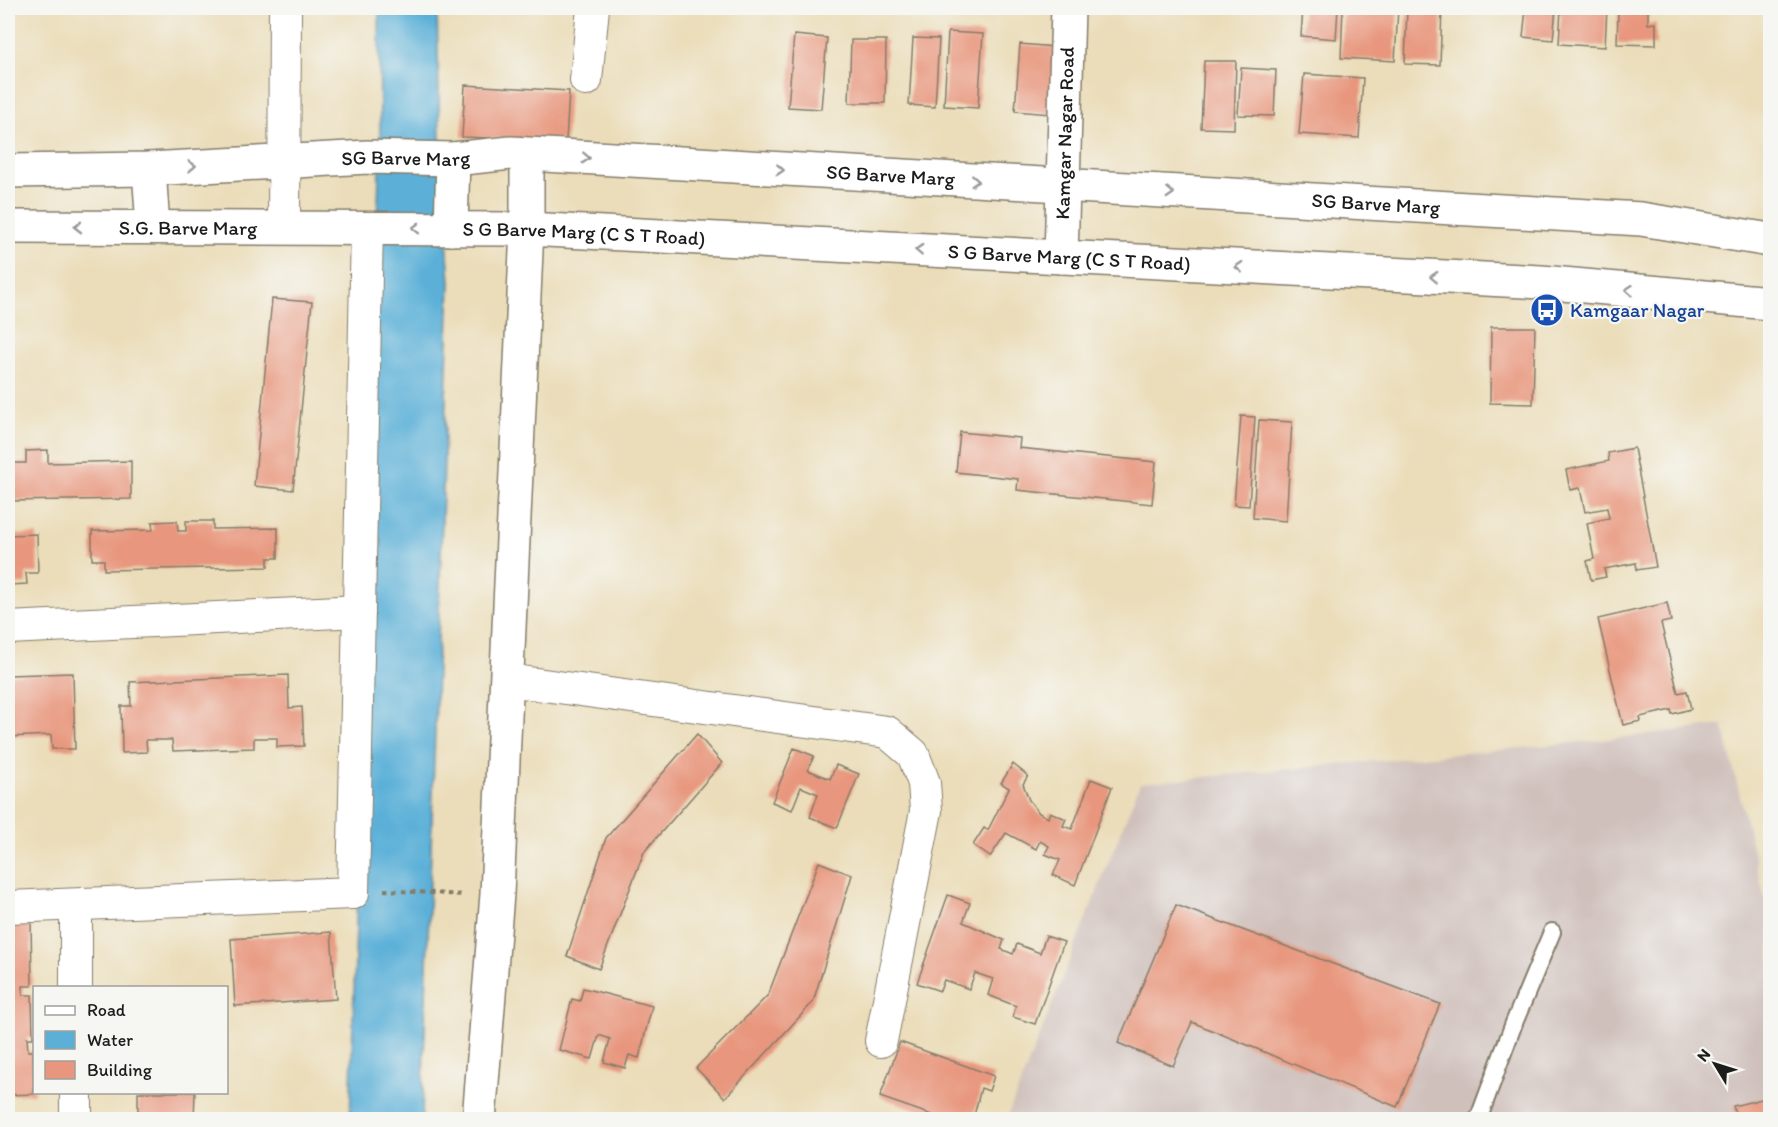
<svg xmlns="http://www.w3.org/2000/svg" width="1778" height="1127" viewBox="0 0 1778 1127" font-family="Itim,sans-serif">
  <style>
    .industrial { fill: #cfc0bb }
    .water { fill: #5cb0d8; stroke: #3c667a; stroke-width: 1.5 }
    .building { fill: #e8967d }
    .lines { fill: none; stroke-linecap: round; stroke-linejoin: round }
    .service-casing { stroke: #847c6a; stroke-width: 20 }
    .minor-casing { stroke: #847c6a; stroke-width: 34 }
    .tertiary-casing { stroke: #847c6a; stroke-width: 36 }
    .secondary-casing { stroke: #847c6a; stroke-width: 36 }
    .path { stroke: #847c6a; stroke-width: 4; stroke-dasharray: 4.5 4.5; stroke-linecap: butt }
    .service { stroke: #fff; stroke-width: 16 }
    .minor { stroke: #fff; stroke-width: 32 }
    .tertiary { stroke: #fff; stroke-width: 33 }
    .secondary { stroke: #fff; stroke-width: 33 }
    .oneway { stroke: #999 }
    .labels { text-anchor: middle; stroke-width: 4.5; stroke-linejoin: round; paint-order: stroke }
    .street-label { font-size: 20px; fill: #1c1c1c; stroke: #f6f6f2 }
    .transit-label { font-size: 20px; fill: #164399; stroke: #f6f6f2; text-anchor: start }
  </style>
  <rect width="100%" height="100%" fill="#f6f6f2"/>
  <filter id="ink" filterUnits="userSpaceOnUse"><feTurbulence type="fractalNoise" baseFrequency=".0167" numOctaves="2"/><feDisplacementMap in="SourceGraphic" scale="12" xChannelSelector="R" yChannelSelector="G"/><feConvolveMatrix kernelMatrix="1 2 1 2 8 2 1 2 1" color-interpolation-filters="sRGB"/></filter>
  <filter id="wash" filterUnits="userSpaceOnUse"><feTurbulence type="fractalNoise" baseFrequency=".008" numOctaves="4" result="noise"/><feDisplacementMap in="SourceGraphic" scale="24" xChannelSelector="R" yChannelSelector="G"/><feGaussianBlur stdDeviation="1.35" result="paint"/><feColorMatrix in="noise" values="0 0 0 0 0 0 0 0 0 0 0 0 0 0 0 0 0 1.4 0 .05"/><feComposite in="paint" operator="in"/></filter>
  <g filter="url(#wash)">
    <rect width="100%" height="100%" fill="#ebddb9"/>
    <polygon class="industrial" points="1723,725 1770,921 1770,1119 1006,1120 1140,783 1593,741"/>
    <polygon class="water" points="379,8 437,8 440,140 450,282 422,1119 350,1120 380,140"/>
    <g id="blocks">
      <g class="building">
        <polygon points="645,8 668,8 668,10 645,9"/>
        <polygon points="1303,8 1338,8 1336,39 1301,36"/>
        <polygon points="1343,8 1398,8 1395,61 1341,58"/>
        <polygon points="1407,8 1442,8 1440,65 1405,64"/>
        <polygon points="1526,8 1556,8 1553,40 1523,37"/>
        <polygon points="1561,8 1607,8 1605,47 1559,44"/>
        <polygon points="1626,8 1656,8 1656,10 1648,10 1648,24 1656,23 1656,45 1617,44 1618,10 1626,10"/>
        <polygon points="948,32 983,34 978,108 944,106"/>
        <polygon points="794,35 827,38 821,109 788,107"/>
        <polygon points="913,38 939,39 935,107 909,105"/>
        <polygon points="851,40 886,40 885,103 849,103"/>
        <polygon points="1020,44 1055,47 1050,114 1015,111"/>
        <polygon points="1204,61 1236,61 1234,129 1201,128"/>
        <polygon points="1241,68 1276,70 1274,116 1238,115"/>
        <polygon points="1304,74 1363,78 1359,138 1299,134"/>
        <polygon points="465,85 569,91 566,141 462,137"/>
        <polygon points="272,299 312,302 293,490 254,486"/>
        <polygon points="1491,327 1535,327 1533,404 1490,403"/>
        <polygon points="1241,416 1255,417 1249,506 1234,505"/>
        <polygon points="1259,420 1292,422 1286,521 1253,518"/>
        <polygon points="960,432 1020,438 1019,448 1156,462 1152,504 1017,490 1018,479 956,472"/>
        <polygon points="1634,448 1656,567 1637,570 1636,563 1604,569 1606,577 1591,580 1587,561 1594,559 1587,523 1609,518 1607,508 1585,512 1580,488 1570,490 1566,470 1609,461 1608,453"/>
        <polygon points="48,450 48,463 131,461 131,499 8,501 8,463 26,463 26,451"/>
        <polygon points="177,521 178,531 186,531 186,521 213,521 213,529 278,528 278,558 268,558 268,567 104,570 104,560 92,560 92,531 153,530 152,522"/>
        <polygon points="37,534 38,573 26,573 27,584 8,585 8,535"/>
        <polygon points="1667,603 1671,621 1661,623 1678,693 1687,691 1691,709 1672,714 1671,710 1640,717 1641,721 1623,725 1598,619"/>
        <polygon points="73,673 75,749 52,749 51,735 8,737 8,675"/>
        <polygon points="288,675 289,708 302,707 304,746 277,747 277,738 254,738 254,748 173,751 172,740 146,740 147,752 122,753 121,706 131,706 130,682"/>
        <polygon points="697,734 722,763 644,852 599,969 567,956 606,838"/>
        <polygon points="794,748 814,756 808,770 830,779 836,765 859,774 837,828 810,817 818,794 801,787 792,810 772,802"/>
        <polygon points="1013,764 1028,776 1023,784 1029,800 1039,813 1048,818 1050,812 1066,819 1063,826 1072,829 1091,779 1112,787 1075,885 1053,875 1060,860 1045,854 1049,846 1040,841 1036,849 1006,833 990,857 973,845 984,828 988,830 1009,788 1001,783"/>
        <polygon points="819,862 852,875 813,1002 725,1098 696,1068 768,995"/>
        <polygon points="948,895 970,903 963,922 1004,940 1001,949 1013,954 1017,944 1040,953 1046,936 1064,942 1035,1024 1013,1017 1016,1006 988,995 993,979 975,973 969,989 944,980 940,991 917,983"/>
        <polygon points="1176,905 1440,1004 1397,1107 1192,1022 1173,1066 1118,1043"/>
        <polygon points="31,918 32,986 23,986 23,995 32,995 33,1038 27,1038 28,1051 33,1051 34,1094 8,1095 8,919"/>
        <polygon points="331,932 336,999 235,1006 231,939"/>
        <polygon points="583,988 652,1006 639,1058 629,1055 625,1068 604,1062 610,1039 599,1035 592,1059 559,1050 572,999 580,1001"/>
        <polygon points="900,1042 994,1076 989,1091 981,1088 973,1120 946,1120 880,1097"/>
        <polygon points="138,1092 195,1092 194,1120 138,1120"/>
        <polygon points="1770,1097 1770,1120 1737,1120 1733,1106"/>
      </g>
    </g>
  </g>
  <g filter="url(#ink)">
    <use href="#blocks" fill-opacity="0" stroke="#847c6a" stroke-width="1.5"/>
    <g class="lines">
      <g class="service-casing">
        <polyline id="service" points="1478,1120 1514,1023 1552,932"/>
      </g>
      <g class="minor-casing">
        <g id="minor">
          <polyline points="586,80 593,8"/>
          <polyline points="284,228 285,8"/>
          <polyline points="8,628 359,611"/>
          <polyline points="507,680 887,732 913,754 924,783 926,811 881,1041"/>
          <polyline points="76,905 76,988"/>
          <polyline points="8,907 353,893 367,228"/>
          <polyline points="76,1092 76,1120"/>
        </g>
      </g>
      <g class="tertiary-casing">
        <g id="tertiary">
          <path id="s1" d="M 1061,257 L 1068,8"/>
          <polyline points="479,1120 497,894 527,229 527,155"/>
        </g>
      </g>
      <g class="secondary-casing">
        <g id="secondary">
          <polyline points="149,169 153,227"/>
          <path id="s2" d="M 8,171 L 149,169 L 368,157 L 453,159 L 511,153 L 1641,219 L 1770,240"/>
          <path id="s3" d="M 8,227 L 527,229 L 1541,282 L 1770,303"/>
          <polyline points="451,229 453,159"/>
        </g>
      </g>
      <polyline class="path" points="384,890 464,895"/>
      <use href="#service" class="service"/>
      <use href="#minor" class="minor"/>
      <use href="#tertiary" class="tertiary"/>
      <use href="#secondary" class="secondary"/>
    </g>
    <defs><path id="oneway-chevron" d="M-2-3.5L2.5 0L-2 3.5" fill="none" stroke-width="1.6" stroke-linecap="round" stroke-linejoin="round" transform="scale(1.5)"/></defs>
    <g class="oneway">
      <use href="#oneway-chevron" transform="translate(586 158) rotate(3)"/>
      <use href="#oneway-chevron" transform="translate(192 166) rotate(-3)"/>
      <use href="#oneway-chevron" transform="translate(780 170) rotate(3)"/>
      <use href="#oneway-chevron" transform="translate(975 181) rotate(3)"/>
      <use href="#oneway-chevron" transform="translate(1170 193) rotate(3)"/>
      <use href="#oneway-chevron" transform="translate(78 227) rotate(-180)"/>
      <use href="#oneway-chevron" transform="translate(416 228) rotate(-179)"/>
      <use href="#oneway-chevron" transform="translate(919 250) rotate(-177)"/>
      <use href="#oneway-chevron" transform="translate(1239 267) rotate(-177)"/>
      <use href="#oneway-chevron" transform="translate(1434 277) rotate(-177)"/>
      <use href="#oneway-chevron" transform="translate(1629 290) rotate(-175)"/>
    </g>
  </g>
  <defs>
    <g id="bus-disc" transform="scale(1.725)"><circle r="9.5" fill="#1a4fb4" stroke="#f6f6f2"/><path d="M-5-6H5V4H4V6H2V4H-2V6H-4V4H-5ZM-3.5-4V0h7V-4ZM-3.5 1.2v1.5H-2V1.2ZM2 1.2v1.5H3.5V1.2Z" fill="#fff"/></g>
  </defs>
  <g fill-rule="evenodd">
    <use href="#bus-disc" x="1547" y="310"/>
  </g>
  <g class="labels">
    <g class="street-label">
      <text dy="7" stroke="none"><textPath href="#s1" startOffset="124">Kamgar Nagar Road</textPath></text>
      <text dy="7" stroke="none"><textPath href="#s2" startOffset="398">SG Barve Marg</textPath></text>
      <text dy="7" stroke="none"><textPath href="#s2" startOffset="884">SG Barve Marg</textPath></text>
      <text dy="7" stroke="none"><textPath href="#s2" startOffset="1370">SG Barve Marg</textPath></text>
      <text dy="7" stroke="none"><textPath href="#s3" startOffset="180">S.G. Barve Marg</textPath></text>
      <text dy="7" stroke="none"><textPath href="#s3" startOffset="576">S G Barve Marg (C S T Road)</textPath></text>
      <text dy="7" stroke="none"><textPath href="#s3" startOffset="1062">S G Barve Marg (C S T Road)</textPath></text>
    </g>
    <g class="transit-label">
      <text x="1570" y="317">Kamgaar Nagar</text>
    </g>
  </g>
  <rect width="1778" height="1127" fill="none" stroke="#f6f6f2" stroke-width="30"/>
  <rect x="33" y="986" width="195" height="108" fill="#f6f6f2" stroke="#9f9f9c" stroke-width="1.5"/>
  <rect x="45" y="1006" width="30" height="9" fill="#ffffff" stroke="#9f9f9c" stroke-width="1.5"/>
  <text x="87" y="1016" font-size="18" fill="#1c1c1c">Road</text>
  <rect x="45" y="1031" width="30" height="18" fill="#5cb0d8" stroke="#9f9f9c" stroke-width="1.5"/>
  <text x="87" y="1046" font-size="18" fill="#1c1c1c">Water</text>
  <rect x="45" y="1061" width="30" height="18" fill="#e8967d" stroke="#9f9f9c" stroke-width="1.5"/>
  <text x="87" y="1076" font-size="18" fill="#1c1c1c">Building</text>
  <g transform="translate(1715 1064) rotate(308)" stroke="#f6f6f2" stroke-width="4.5" paint-order="stroke">
  <path d="M0-4.5L10 22L0 15L-10 22Z" fill="#1c1c1c"/>
  <text y="-9" font-size="16" font-weight="bold" text-anchor="middle" fill="#1c1c1c">N</text>
  </g>
</svg>
